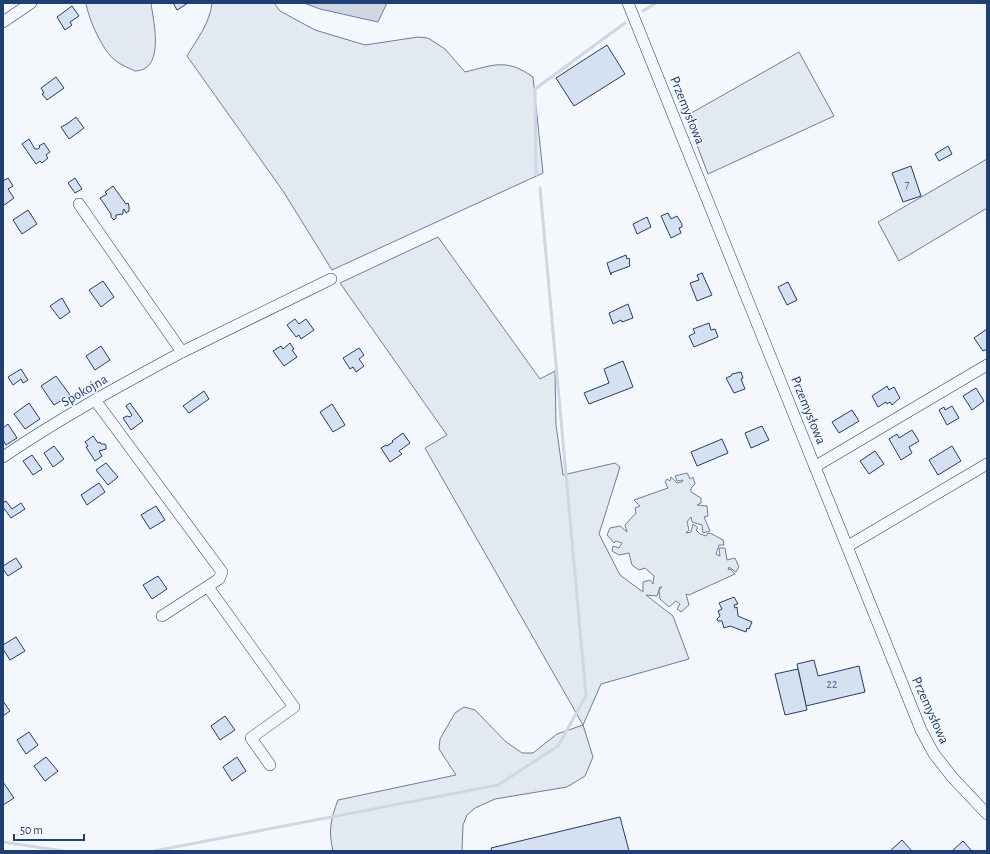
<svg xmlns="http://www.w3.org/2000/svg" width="990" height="854" viewBox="0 0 990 854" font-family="'Alegreya Sans',sans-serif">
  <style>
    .green { fill: #e3e9f0; stroke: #687fa3 }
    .water { fill: #cfd7e4; stroke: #687fa3 }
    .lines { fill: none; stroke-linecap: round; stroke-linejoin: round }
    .stream { stroke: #cfd7e4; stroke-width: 3 }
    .building { fill: #d5e0f0; stroke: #1d3f73 }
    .minor-casing { stroke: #1d3f73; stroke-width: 12 }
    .minor { stroke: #f4f7fb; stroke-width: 11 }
    .labels { text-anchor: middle; stroke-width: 3; stroke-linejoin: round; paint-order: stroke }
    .number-label { font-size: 12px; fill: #4b6792 }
    .street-label { font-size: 14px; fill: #1d3f73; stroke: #f4f7fb }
  </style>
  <rect width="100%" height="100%" fill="#f4f7fb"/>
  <g class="green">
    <path d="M 86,3 L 151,3 C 153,19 163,59 144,69 C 141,70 138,71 135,71 C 129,68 121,65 116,61 C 103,52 88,18 86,3 Z"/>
    <path d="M 212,3 L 274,3 L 280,11 L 315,30 L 365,45 L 418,37 L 428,38 L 445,49 L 465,72 C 494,65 506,58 533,77 L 543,173 L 332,270 L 283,191 L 187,56 C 197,39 210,23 212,3 Z"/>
    <polygon points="799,52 834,116 708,174 686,116"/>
    <polygon points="987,159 987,208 899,261 878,222"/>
    <path d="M 438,237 L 540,379 L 555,371 L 556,425 L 563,475 L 615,463 L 620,467 L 599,534 L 620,575 L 643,592 L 643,582 L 650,580 L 653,584 L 654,576 L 645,568 L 639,570 L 632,565 L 629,553 L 619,555 L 612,551 L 613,546 L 619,548 L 622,543 L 616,541 L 614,543 L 607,535 L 610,528 L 620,526 L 627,532 L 625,525 L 636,513 L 635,508 L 640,506 L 634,500 L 668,488 L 665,482 L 667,479 L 670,481 L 671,477 L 677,483 L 682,482 L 683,480 L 677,481 L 675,476 L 687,473 L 690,479 L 693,477 L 695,484 L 691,488 L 691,492 L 701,498 L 701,503 L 697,505 L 707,506 L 708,516 L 704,517 L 710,531 L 703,533 L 702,525 L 692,522 L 691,517 L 687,522 L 689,530 L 686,533 L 691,532 L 693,524 L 698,528 L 696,530 L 700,534 L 706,536 L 708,533 L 712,534 L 723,540 L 724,545 L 719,545 L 716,554 L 720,556 L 719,548 L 725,548 L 727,560 L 735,558 L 739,567 L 736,572 L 729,567 L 728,570 L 730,569 L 735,574 L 689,595 L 686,594 L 689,605 L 681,612 L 677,609 L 680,604 L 676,601 L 669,607 L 660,599 L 659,590 L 662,587 L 660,587 L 657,596 L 646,595 L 673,616 L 689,659 L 601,684 L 583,725 L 593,757 L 585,776 L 567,787 L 495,799 L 475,808 L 467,815 L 463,825 L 462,851 L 333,851 C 328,831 331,818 338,800 L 456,775 L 439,749 L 440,739 L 455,713 L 464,707 L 475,710 L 505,741 L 522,753 L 533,753 L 557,734 L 583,725 L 425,448 L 447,435 L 340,283 Z"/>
  </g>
  <polygon class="water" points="304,3 387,3 378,22 320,9"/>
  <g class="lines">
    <g class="stream">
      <polyline points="643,11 656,3"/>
      <polyline points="536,175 535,89 625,23"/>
      <polyline points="3,842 63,851"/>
      <polyline points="154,851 498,785 558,746 586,696 540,188"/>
    </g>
  </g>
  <g class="building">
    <polygon points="173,3 188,3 177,10"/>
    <polygon points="72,6 79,16 70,22 72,25 65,30 57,17"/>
    <polygon points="607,45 625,74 574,106 556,78"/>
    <polygon points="56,77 64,88 47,100 42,94 44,93 41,88"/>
    <polygon points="76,117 84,128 69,139 61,127 67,124"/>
    <polygon points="29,139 35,149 38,149 40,147 39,146 44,143 50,152 46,155 48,158 42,163 40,161 36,164 22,144"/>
    <polygon points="948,146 952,154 939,161 935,154"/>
    <polygon points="911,166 921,196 903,202 892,173"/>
    <polygon points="8,178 13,186 8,189 14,198 3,206 3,181"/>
    <polygon points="75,178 82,189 75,193 68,183"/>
    <polygon points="113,186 126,204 128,203 129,206 129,211 126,213 124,209 123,210 123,214 116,215 116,218 114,220 111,217 111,214 100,198 107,194 105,192"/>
    <polygon points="28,210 37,224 22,234 13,220"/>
    <polygon points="668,213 671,219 677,216 682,224 682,227 679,228 681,233 671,238 661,216"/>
    <polygon points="647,217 651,227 637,234 633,224"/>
    <polygon points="626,255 627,259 629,258 630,261 629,262 630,266 611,273 611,275 607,263"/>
    <polygon points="702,273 712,295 697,301 690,283 699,280 697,275"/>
    <polygon points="103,281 114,297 101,307 89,290"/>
    <polygon points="788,282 797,300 787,305 778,287"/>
    <polygon points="62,298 70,312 60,319 50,306"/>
    <polygon points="628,304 633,318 622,322 621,320 613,324 609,313"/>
    <polygon points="295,319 299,324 306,319 314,330 301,339 299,335 296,337 287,325"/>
    <polygon points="709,323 711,330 715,329 718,337 694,347 689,336 695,333 693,329"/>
    <polygon points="987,329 987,349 983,351 974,338"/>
    <polygon points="290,343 294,349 292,350 297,357 284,366 273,351 281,346 283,349"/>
    <polygon points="101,346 110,360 95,370 86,356"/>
    <polygon points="359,348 364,355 359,359 364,366 356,372 353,367 350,369 343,358"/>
    <polygon points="623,361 633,387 589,404 584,393 609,383 604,369"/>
    <polygon points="21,369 28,380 23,383 21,379 13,385 8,377"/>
    <polygon points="741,372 743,378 741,379 745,389 734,393 726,378 731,376 732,374"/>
    <polygon points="56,376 70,395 54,405 41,386"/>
    <polygon points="887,386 889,390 894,387 900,398 892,405 890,402 887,404 886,402 878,407 872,396"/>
    <polygon points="976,388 984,401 972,410 963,396"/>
    <polygon points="204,391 209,399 189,413 183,406"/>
    <polygon points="29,403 40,419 25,429 14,414"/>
    <polygon points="130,403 143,421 131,430 123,418 127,416 130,417 132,415 126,406"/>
    <polygon points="332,404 345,425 333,432 320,412"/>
    <polygon points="952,406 959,418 947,425 939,410 944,407 945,410"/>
    <polygon points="852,410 859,421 839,433 832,422"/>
    <polygon points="8,424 17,438 6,445 3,440 3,428"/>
    <polygon points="762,426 769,440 751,448 745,433"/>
    <polygon points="912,430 919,441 909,447 912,453 901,460 889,439 897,434 899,438"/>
    <polygon points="403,433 410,443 399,451 402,454 390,462 381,448 386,445 387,446 393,442 392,441"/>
    <polygon points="93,436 98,443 100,442 101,444 105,444 106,446 106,449 99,451 102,456 95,461 86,447 88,446 85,442"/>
    <polygon points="722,439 728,453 697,466 691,452"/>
    <polygon points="54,446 64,459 53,467 44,453"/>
    <polygon points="952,446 961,461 938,475 929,460"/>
    <polygon points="875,451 884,464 869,474 860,461"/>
    <polygon points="32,455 42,469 33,475 23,461"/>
    <polygon points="106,463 118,477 108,485 96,470"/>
    <polygon points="99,483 105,492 87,505 81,495"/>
    <polygon points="6,501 12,509 21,503 25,509 11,518 3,507 3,503"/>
    <polygon points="156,506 165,520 150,529 141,515"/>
    <polygon points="16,558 22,567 8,576 3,569 3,566"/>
    <polygon points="158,576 167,589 152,599 143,585"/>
    <polygon points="734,597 738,604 734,605 735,608 737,607 738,616 752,622 749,629 747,628 746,632 730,626 724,628 722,621 718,621 717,619 720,616 718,611 722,609 719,603"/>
    <polygon points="16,637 25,651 10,660 3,649 3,645"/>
    <polygon points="814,660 818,676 859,666 865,692 806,706 797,664"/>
    <polygon points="798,669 807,710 785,715 775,674"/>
    <polygon points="3,701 10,711 3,716"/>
    <polygon points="225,716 235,730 220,740 211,726"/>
    <polygon points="29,732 38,745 26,754 17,740"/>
    <polygon points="46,757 58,771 45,781 34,766"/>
    <polygon points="237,757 246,771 232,781 223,767"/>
    <polygon points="3,782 14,798 3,805"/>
    <polygon points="620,817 629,851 492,851 491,848"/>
    <polygon points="902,840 912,851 890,851"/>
    <polygon points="963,841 972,851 952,851"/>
  </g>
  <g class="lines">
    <g class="minor-casing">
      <g id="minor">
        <polyline points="628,3 921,730 934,754 953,778 987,814"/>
        <polyline points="3,22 31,3"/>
        <polyline points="182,352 331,279"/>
        <polyline points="95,400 222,572 219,579 162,616"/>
        <path d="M 3,457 C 60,418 121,385 182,352 L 79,204"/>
        <polyline points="816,466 987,365"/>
        <polyline points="848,546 987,464"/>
        <polyline points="208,587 294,707 251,738 270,765"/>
      </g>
    </g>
    <use href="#minor" class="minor"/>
  </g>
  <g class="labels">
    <g class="number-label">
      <text x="907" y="188">7</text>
      <text x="832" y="688">22</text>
    </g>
    <g class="street-label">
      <text transform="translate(688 110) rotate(68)" y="5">Przemysłowa</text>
      <text transform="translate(84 390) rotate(-30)" y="5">Spokojna</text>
      <text transform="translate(809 410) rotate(68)" y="5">Przemysłowa</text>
      <text transform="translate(931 710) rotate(66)" y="5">Przemysłowa</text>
    </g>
  </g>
  <rect width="990" height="854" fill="none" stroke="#1d3f73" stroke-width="8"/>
  <path d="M14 834v6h70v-6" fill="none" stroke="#1d3f73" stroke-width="2"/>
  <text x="20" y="834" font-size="12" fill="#1d3f73" stroke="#f4f7fb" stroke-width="3" paint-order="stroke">50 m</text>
</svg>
